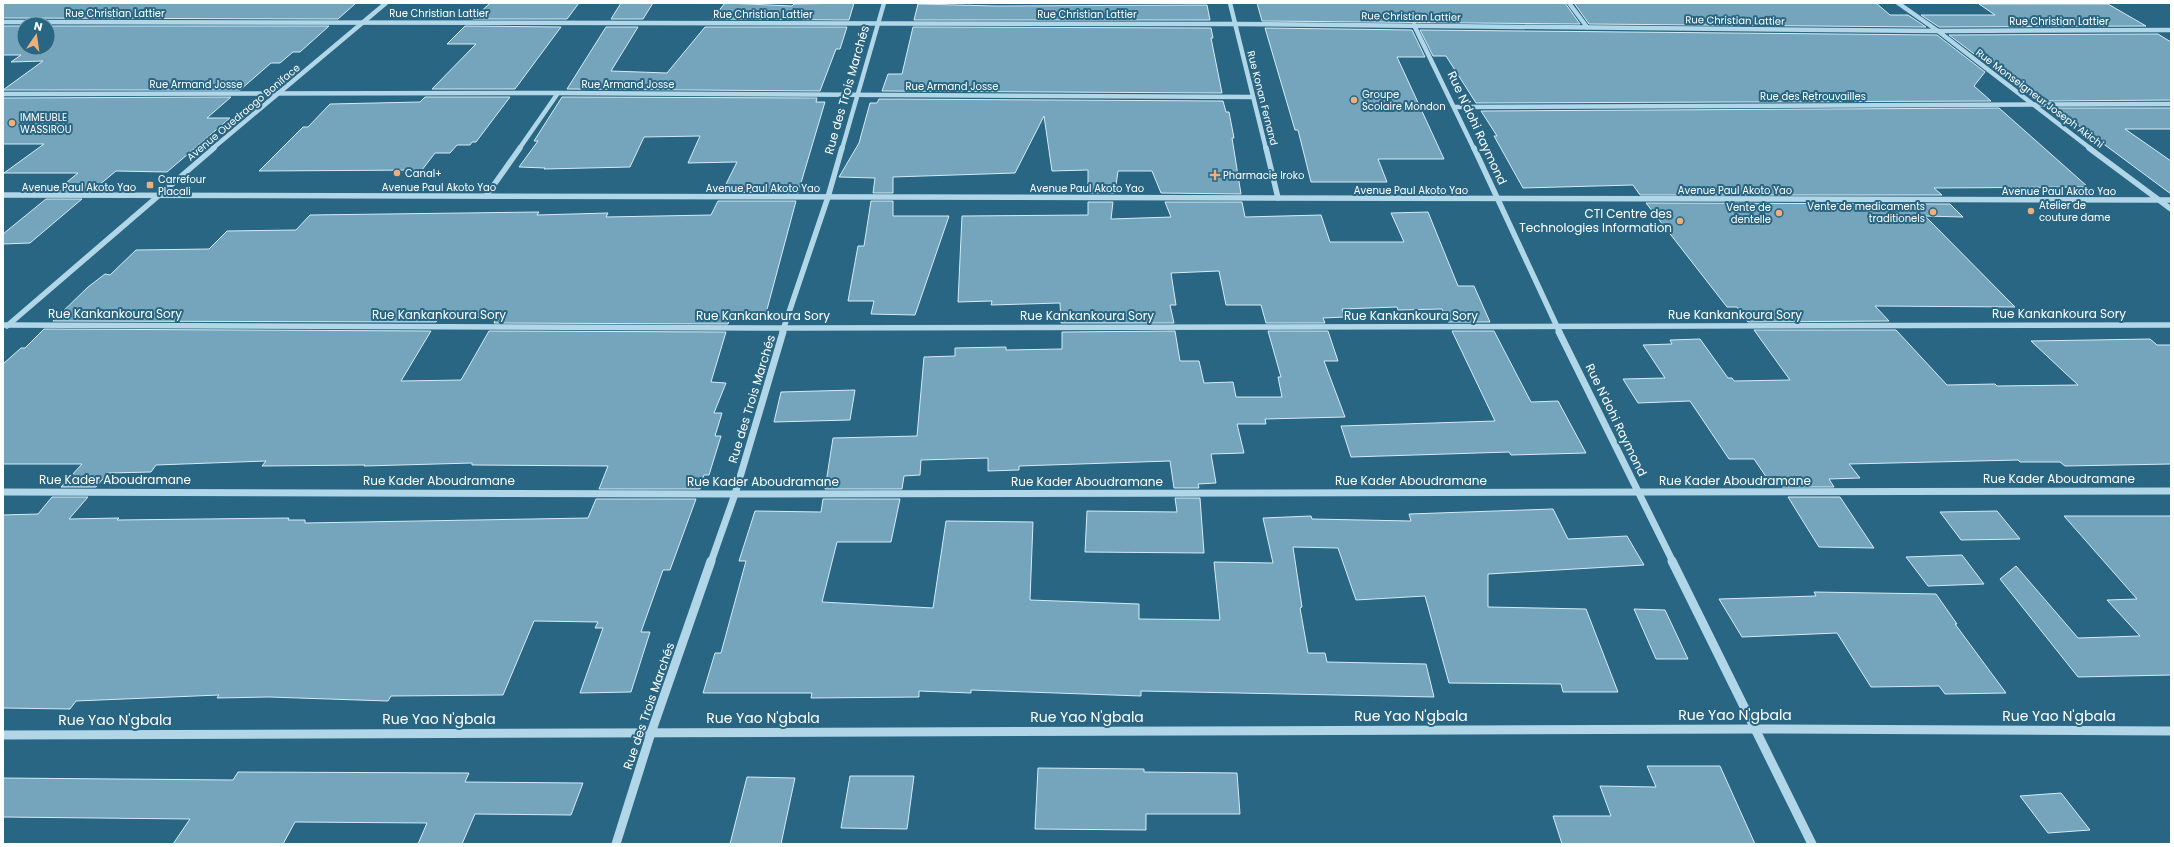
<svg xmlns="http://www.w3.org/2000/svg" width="2174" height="847" viewBox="0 0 2174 847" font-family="Poppins,sans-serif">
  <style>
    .building { fill: #74a5bc; stroke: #d5ebf5 }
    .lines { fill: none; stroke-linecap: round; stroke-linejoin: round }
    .minor-far3 { stroke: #b1d6e7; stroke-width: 4.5 }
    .minor-far2 { stroke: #b1d6e7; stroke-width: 5.5 }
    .minor-far1 { stroke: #b1d6e7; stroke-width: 7 }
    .minor { stroke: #b1d6e7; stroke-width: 9 }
    .poi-dot { fill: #eeaf78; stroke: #286683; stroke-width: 1.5 }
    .labels { text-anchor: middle; stroke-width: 4; stroke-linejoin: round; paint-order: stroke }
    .far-street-label { font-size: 10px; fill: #fff; stroke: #286683 }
    .far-poi-label { font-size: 10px; fill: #fff; stroke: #286683; text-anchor: start }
    .street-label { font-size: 12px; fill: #fff; stroke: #286683 }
    .poi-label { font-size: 12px; fill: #fff; stroke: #286683; text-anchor: end }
    .near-street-label { font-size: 14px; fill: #fff; stroke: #286683 }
  </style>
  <rect width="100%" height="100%" fill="#286683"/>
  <g class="building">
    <polygon points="3,3 356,3 338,19 3,18"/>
    <polygon points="490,3 579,3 567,19 473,19"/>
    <polygon points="621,3 653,3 643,19 611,19"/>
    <polygon points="725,3 792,6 794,4 854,3 849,20 712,19"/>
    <polygon points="1257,3 1565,3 1580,24 1262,21"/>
    <polygon points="1574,3 1876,3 1890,15 1908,15 1926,27 1589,24"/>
    <polygon points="918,4 996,6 1207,5 1210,20 914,20"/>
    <polygon points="1979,4 2108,4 2146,26 1939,27 1921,15 1995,15"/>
    <polygon points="3,26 24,26 24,48 48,48 48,26 329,26 300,52 293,52 280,63 271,63 240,90 3,90 43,61 11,62 21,55 3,55"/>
    <polygon points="465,26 561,27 515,89 432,89 476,44 447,44"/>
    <polygon points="606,27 638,27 611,71 667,73 705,27 847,27 840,49 836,49 820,91 567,89"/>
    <polygon points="913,27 1211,28 1213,38 1211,38 1222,93 882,91 888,74 902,74"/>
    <polygon points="1265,28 1412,30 1425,57 1397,57 1444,159 1378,159 1387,182 1311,182 1298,130 1295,130"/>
    <polygon points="1420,30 1937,35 1985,72 1974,86 1991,101 1476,103 1446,56 1433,56"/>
    <polygon points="2158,34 2171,42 2171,100 2045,101 1993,62 1990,66 1949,35"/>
    <polygon points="231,97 207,118 230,118 167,172 116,171 92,191 56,191 78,173 4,173 44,144 3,144 3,98"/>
    <polygon points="425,97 510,97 476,142 472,142 470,145 457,145 450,153 435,153 422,170 259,171 303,127 308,127 330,104 420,102"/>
    <polygon points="562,97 817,98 816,102 825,102 798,193 722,192 737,162 688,163 700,136 644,137 630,167 544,169 545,168 519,167 538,141 534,141"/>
    <polygon points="879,99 1223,101 1226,112 1229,112 1234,138 1232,138 1241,194 1161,193 1152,171 1118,171 1115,193 1088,193 1088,170 1052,171 1044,116 1015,173 893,177 893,193 873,193 875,178 839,177 859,143 870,103 877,103"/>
    <polygon points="1999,108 2088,187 1934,188 1942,195 1640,195 1633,185 1523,188 1494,136 1497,136 1481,111"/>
    <polygon points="2055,108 2171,108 2171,129 2125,129 2171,161 2171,194"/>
    <polygon points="46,199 82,199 30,243 3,244 3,234"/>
    <polygon points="718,201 796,201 765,317 730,318 728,324 494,323 496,318 440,316 436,322 53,321 88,287 105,274 110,275 136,250 209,249 227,231 296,230 310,215 539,212 537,215 608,213 606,217 711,215"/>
    <polygon points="871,201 893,201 893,216 949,216 915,315 871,314 874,301 848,301 858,246 864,246"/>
    <polygon points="1088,202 1113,202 1111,219 1171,217 1165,202 1242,202 1245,217 1321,215 1330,242 1404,242 1391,213 1428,212 1458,286 1474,286 1490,322 1448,322 1442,309 1398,310 1397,307 1342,309 1345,317 1323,318 1325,323 1266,323 1261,305 1226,305 1219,271 1171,273 1176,305 1170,305 1174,323 1061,323 1060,303 991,305 992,301 958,302 962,216 1088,215"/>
    <polygon points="1646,203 1950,204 1963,217 1925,216 2015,307 1875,306 1889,321 1748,322 1737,307 1727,307"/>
    <polygon points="44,329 431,331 401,381 461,380 489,331 726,332 711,382 726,383 714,413 722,413 715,436 721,436 709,475 704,475 700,489 599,489 608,466 472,465 472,463 364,466 365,465 262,466 266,461 156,465 151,472 108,473 96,487 61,487 82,464 3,464 3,364 21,348 25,348"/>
    <polygon points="1754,330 1896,330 1947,385 1995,384 1997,386 2078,385 2031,341 2150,339 2157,345 2171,345 2171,464 2065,466 2060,462 2020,462 2018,460 1849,464 1860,478 1829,479 1834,487 1782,487 1778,480 1769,481 1754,459 1729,459 1690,401 1638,403 1623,379 1665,378 1643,345 1672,344 1670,340 1700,339 1728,378 1732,378 1734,381 1790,380"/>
    <polygon points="1175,331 1180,361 1199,361 1204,383 1233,382 1236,397 1282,397 1278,377 1281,377 1268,331 1328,331 1338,361 1324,361 1345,417 1265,419 1266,424 1237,424 1244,453 1211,454 1216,483 1198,484 1199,488 1174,488 1170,461 1019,466 1019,470 988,471 988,458 921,460 920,475 904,476 902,489 825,489 833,438 917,436 924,357 955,356 955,348 1006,347 1006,350 1062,349 1062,332"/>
    <polygon points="1452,331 1494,331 1531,402 1558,401 1586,453 1511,455 1509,452 1351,457 1341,426 1495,421"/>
    <polygon points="855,390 850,420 774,422 781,392"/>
    <polygon points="52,497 88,497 69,519 119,518 117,520 289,518 288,520 305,520 305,523 588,518 596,499 696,499 670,570 663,570 641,632 650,632 631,692 580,693 603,628 595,628 598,622 534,621 503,695 391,696 388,701 269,697 217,698 219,695 76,701 70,709 3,708 3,515 38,514"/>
    <polygon points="1788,497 1840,497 1874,548 1819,547"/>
    <polygon points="1175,498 1200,498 1204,553 1085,552 1087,511 1177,512"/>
    <polygon points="823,499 900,499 891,542 837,542 822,602 933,608 946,521 1033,522 1030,600 1139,604 1139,619 1220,620 1214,562 1273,563 1263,518 1311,516 1312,519 1411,521 1409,514 1553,509 1568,539 1627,536 1644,565 1488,574 1488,607 1586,609 1618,692 1563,692 1561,684 1449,683 1425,596 1356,600 1338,548 1293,547 1302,607 1300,608 1308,653 1325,653 1327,662 1426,664 1434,697 1141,691 1141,696 971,690 971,693 919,691 919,697 811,698 812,693 703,693 715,653 721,653 746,561 739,561 755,511 821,512"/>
    <polygon points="1997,511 2020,539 1961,540 1940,512"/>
    <polygon points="2064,516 2171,516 2171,675 2078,677 2000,579 2016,566 2078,638 2140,636 2107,600 2137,599"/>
    <polygon points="1962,555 1984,584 1928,586 1906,557"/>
    <polygon points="1814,592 1936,594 1957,624 1955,624 2006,693 1945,694 1939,686 1871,687 1837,633 1742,637 1719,599 1816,596"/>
    <polygon points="1634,609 1665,610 1688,659 1656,659"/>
    <polygon points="1647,766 1720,766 1755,844 1562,844 1553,816 1611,816 1600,786 1656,787"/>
    <polygon points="1038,768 1144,769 1144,772 1237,773 1240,814 1146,814 1146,830 1035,829"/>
    <polygon points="238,772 469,773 465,782 583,783 571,815 475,814 462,844 418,844 427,823 295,822 283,844 173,844 190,819 3,817 3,778 233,780"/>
    <polygon points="850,776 914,776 907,829 841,828"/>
    <polygon points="747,777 795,778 781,844 730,844"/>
    <polygon points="2061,793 2090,830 2048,833 2020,796"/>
  </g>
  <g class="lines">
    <g class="minor-far3">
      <polyline points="1230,3 1266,149"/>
      <polyline points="1569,3 1587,27"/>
      <polyline points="1898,3 1938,31 2091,149"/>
      <polyline points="3,22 1236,24 1938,31 2171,30"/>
      <polyline points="1414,25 1474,149"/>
      <polyline points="3,94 558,93 1253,97"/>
      <polyline points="1455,107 2171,104"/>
      <polyline points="212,149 386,3"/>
      <polyline points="519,149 558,93"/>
      <polyline points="842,149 884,3"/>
    </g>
    <g class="minor-far2">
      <polyline points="1266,148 1278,198"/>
      <polyline points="1474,148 1560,333"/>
      <polyline points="2089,148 2171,209"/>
      <polyline points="3,195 2171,200"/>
      <polyline points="486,196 520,148"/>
      <polyline points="3,325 784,328 2171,325"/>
      <polyline points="7,326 214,148"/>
      <polyline points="782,333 828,197 842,148"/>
    </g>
    <g class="minor-far1">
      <polyline points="1559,332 1673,562"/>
      <polyline points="3,492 735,494 2171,491"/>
      <polyline points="711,562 735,494 783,332"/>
    </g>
    <g class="minor">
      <polyline points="1672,561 1812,844"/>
      <polyline points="3,735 1756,729 2171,731"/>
      <polyline points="616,844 651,733 711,561"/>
    </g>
  </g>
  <g class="poi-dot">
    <circle cx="1354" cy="100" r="4"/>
    <circle cx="12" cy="123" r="4"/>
    <circle cx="397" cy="173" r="4"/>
    <path d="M1213 169h4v4h4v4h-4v4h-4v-4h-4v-4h4z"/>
    <rect x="146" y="181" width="8" height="8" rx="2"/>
    <circle cx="2031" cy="211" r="4"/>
    <circle cx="1933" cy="212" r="4"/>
    <circle cx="1779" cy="213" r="4"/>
    <circle cx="1680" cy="221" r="4"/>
  </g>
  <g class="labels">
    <g class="far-street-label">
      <text x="115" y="17">Rue Christian Lattier</text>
      <text x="439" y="17">Rue Christian Lattier</text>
      <text x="763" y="18">Rue Christian Lattier</text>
      <text x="1087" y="18">Rue Christian Lattier</text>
      <text transform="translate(1411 16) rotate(1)" y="4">Rue Christian Lattier</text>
      <text transform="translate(1735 20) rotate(1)" y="4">Rue Christian Lattier</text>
      <text x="2059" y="25">Rue Christian Lattier</text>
      <text x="196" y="88">Rue Armand Josse</text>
      <text x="628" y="88">Rue Armand Josse</text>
      <text x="952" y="90">Rue Armand Josse</text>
      <text x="1813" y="100">Rue des Retrouvailles</text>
      <text transform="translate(1263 98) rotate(76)" y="4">Rue Konan Fernand</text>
      <text transform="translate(2040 98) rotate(37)" y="4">Rue Monseigneur Joseph Akichi</text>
      <text transform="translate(243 112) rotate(-40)" y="4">Avenue Ouedraogo Boniface</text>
      <text x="79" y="191">Avenue Paul Akoto Yao</text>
      <text x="439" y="191">Avenue Paul Akoto Yao</text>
      <text x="763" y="192">Avenue Paul Akoto Yao</text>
      <text x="1087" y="192">Avenue Paul Akoto Yao</text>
      <text x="1411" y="194">Avenue Paul Akoto Yao</text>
      <text x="1735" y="194">Avenue Paul Akoto Yao</text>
      <text x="2059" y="195">Avenue Paul Akoto Yao</text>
    </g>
    <g class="far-poi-label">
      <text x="1362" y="98">Groupe<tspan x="1362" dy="12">Scolaire Mondon</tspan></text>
      <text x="20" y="121">IMMEUBLE<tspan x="20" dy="12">WASSIROU</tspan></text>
      <text x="405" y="177">Canal+</text>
      <text x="1223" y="179">Pharmacie Iroko</text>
      <text x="158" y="183">Carrefour<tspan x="158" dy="12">Placali</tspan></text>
      <text x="2039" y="209">Atelier de<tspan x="2039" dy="12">couture dame</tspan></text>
      <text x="1925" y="210" text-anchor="end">Vente de medicaments<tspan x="1925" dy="12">traditionels</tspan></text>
      <text x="1771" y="211" text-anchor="end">Vente de<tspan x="1771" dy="12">dentelle</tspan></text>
    </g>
    <g class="street-label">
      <text transform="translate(847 90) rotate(-74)" y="4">Rue des Trois Marchés</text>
      <text transform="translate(1477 128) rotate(65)" y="4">Rue N'dohi Raymond</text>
      <text x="115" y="318">Rue Kankankoura Sory</text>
      <text x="2059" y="318">Rue Kankankoura Sory</text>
      <text x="439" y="319">Rue Kankankoura Sory</text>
      <text x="1735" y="319">Rue Kankankoura Sory</text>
      <text x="763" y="320">Rue Kankankoura Sory</text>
      <text x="1087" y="320">Rue Kankankoura Sory</text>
      <text x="1411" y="320">Rue Kankankoura Sory</text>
      <text transform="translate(752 399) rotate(-73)" y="4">Rue des Trois Marchés</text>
      <text transform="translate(1616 420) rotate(64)" y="4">Rue N'dohi Raymond</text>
      <text x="2059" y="483">Rue Kader Aboudramane</text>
      <text x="115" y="484">Rue Kader Aboudramane</text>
      <text x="439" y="485">Rue Kader Aboudramane</text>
      <text x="1411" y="485">Rue Kader Aboudramane</text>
      <text x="1735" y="485">Rue Kader Aboudramane</text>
      <text x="763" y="486">Rue Kader Aboudramane</text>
      <text x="1087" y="486">Rue Kader Aboudramane</text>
      <text transform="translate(649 706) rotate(-71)" y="4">Rue des Trois Marchés</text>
    </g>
    <g class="poi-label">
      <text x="1672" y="218">CTI Centre des<tspan x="1672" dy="14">Technologies Information</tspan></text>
    </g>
    <g class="near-street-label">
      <text x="1735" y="720">Rue Yao N'gbala</text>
      <text x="1411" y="721">Rue Yao N'gbala</text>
      <text x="2059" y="721">Rue Yao N'gbala</text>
      <text x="1087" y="722">Rue Yao N'gbala</text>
      <text x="763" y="723">Rue Yao N'gbala</text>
      <text x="439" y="724">Rue Yao N'gbala</text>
      <text x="115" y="725">Rue Yao N'gbala</text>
    </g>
  </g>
  <rect width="2174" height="847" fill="none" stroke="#ffffff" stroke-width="8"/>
  <g transform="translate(36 36) rotate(13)"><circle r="19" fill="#286683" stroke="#7ea3b5"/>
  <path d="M0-3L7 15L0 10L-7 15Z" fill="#eeaf78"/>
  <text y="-6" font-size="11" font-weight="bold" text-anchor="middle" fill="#ffffff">N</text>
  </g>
</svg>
